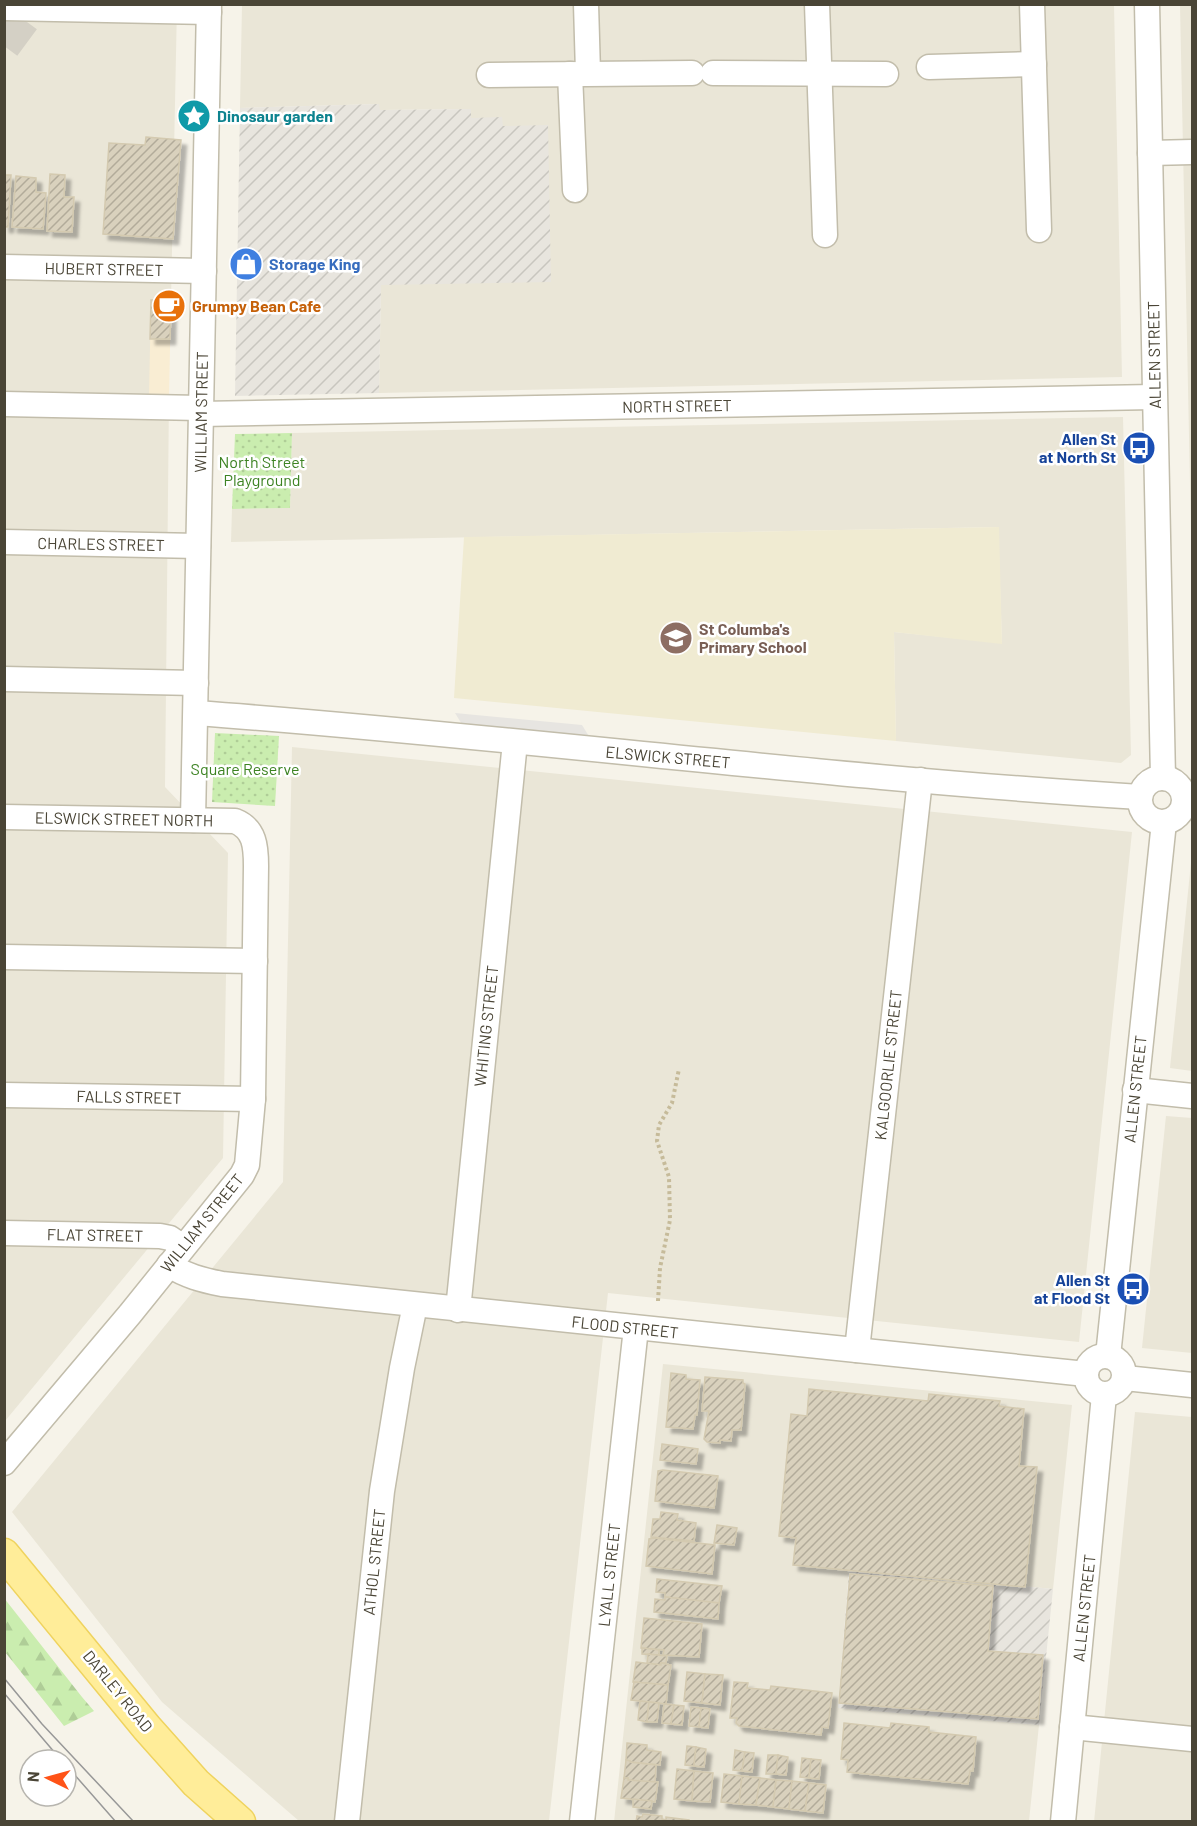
<svg xmlns="http://www.w3.org/2000/svg" width="1197" height="1826" viewBox="0 0 1197 1826" font-family="Barlow,sans-serif">
  <style>
    .residential { fill: #eae6d7 }
    .commercial { fill: #f9edd3 }
    .industrial { fill: url(#industrial-furrows) }
    .education { fill: #f0ebd2 }
    .forest { fill: url(#forest-firs) }
    .park { fill: url(#park-dots) }
    .parking { fill: #e7e5e1 }
    .building { fill: url(#building-hatch); stroke: #d4cab0; stroke-width: 1.5; filter: url(#shadow) }
    .lines { fill: none; stroke-linecap: round; stroke-linejoin: round }
    .highway-tunnel { stroke: #d4d0c5; stroke-width: 33; stroke-dasharray: 33 16; stroke-linecap: butt }
    .minor-casing { stroke: #c2bdab; stroke-width: 27 }
    .major-casing { stroke: #efd35e; stroke-width: 33 }
    .path { stroke: #c6bb9a; stroke-width: 4; stroke-dasharray: 3 3; stroke-linecap: butt }
    .minor { stroke: #fff; stroke-width: 24 }
    .major { stroke: #ffed99; stroke-width: 30 }
    .tram { stroke: #989898; stroke-width: 1.5 }
    .labels { text-anchor: middle; stroke-width: 5; stroke-linejoin: round; paint-order: stroke }
    .culture-label { font-size: 16px; font-weight: bold; fill: #0d838f; stroke: #fff; text-anchor: start }
    .shop-label { font-size: 16px; font-weight: bold; fill: #366cbe; stroke: #fff; text-anchor: start }
    .street-label { font-size: 16px; fill: #4a4536; stroke: #fff }
    .food-label { font-size: 16px; font-weight: bold; fill: #c56008; stroke: #fff; text-anchor: start }
    .transit-label { font-size: 16px; font-weight: bold; fill: #164399; stroke: #fff; text-anchor: end }
    .park-label { font-size: 16px; fill: #3d8323; stroke: #fff }
    .education-label { font-size: 16px; font-weight: bold; fill: #785e54; stroke: #fff; text-anchor: start }
  </style>
  <defs>
    <pattern id="industrial-furrows" width="10" height="10" patternUnits="userSpaceOnUse" patternTransform="scale(1.5)"><rect width="10" height="10" fill="#e8e5de"/><path d="M-1 1l2-2M0 10L10 0M9 11l2-2" fill="none" stroke="#c8c6bf"/></pattern>
    <pattern id="forest-firs" width="22" height="20" patternUnits="userSpaceOnUse" patternTransform="scale(1.5)"><rect width="22" height="20" fill="#caedaf"/><path d="M5 1l3.5 6h-7zM16 11l3.5 6h-7z" fill="#afcd97"/></pattern>
    <pattern id="park-dots" width="8" height="8" patternUnits="userSpaceOnUse" patternTransform="scale(1.5)"><rect width="8" height="8" fill="#caedaf"/><path d="M2 2h.1M6 6h.1" fill="none" stroke="#afcd97" stroke-width="1.8" stroke-linecap="round"/></pattern>
    <pattern id="building-hatch" width="6" height="6" patternUnits="userSpaceOnUse" patternTransform="scale(1.5)"><rect width="6" height="6" fill="#d9d1bd"/><path d="M-1 1l2-2M0 6l6-6M5 7l2-2" fill="none" stroke="#b2ab9a"/></pattern>
    <filter id="shadow"><feDropShadow dx="5.5" dy="5.5" stdDeviation="1.5" flood-color="#0004"/></filter>
  </defs>
  <rect width="100%" height="100%" fill="#f6f3e9"/>
  <g class="residential">
    <polygon points="5,5 177,5 171,300 151,300 169,397 165,787 228,853 223,1158 5,1421"/>
    <polygon points="242,5 1114,5 1122,377 379,393 381,285 502,126 502,118 470,118 470,109 379,110 379,104 240,108"/>
    <polygon points="1180,5 1192,5 1192,579"/>
    <polygon points="1123,417 1131,755 1121,763 896,741 894,632 1002,643 998,527 231,542 232,509 290,508 292,433"/>
    <polygon points="292,747 1132,832 1079,1342 608,1293 549,1821 299,1821 162,1702 12,1512 283,1182"/>
    <polygon points="1192,853 1192,1071 1170,1068"/>
    <polygon points="1166,1116 1192,1118 1192,1353 1142,1348"/>
    <polygon points="663,1364 1072,1405 1053,1589 849,1570 838,1707 1039,1725 1029,1821 614,1822"/>
    <polygon points="1135,1412 1192,1417 1192,1821 1094,1822"/>
  </g>
  <polygon class="commercial" points="151,300 171,300 169,397 149,396"/>
  <g class="industrial">
    <polygon points="379,104 380,110 471,109 471,118 502,117 503,126 548,125 551,282 381,285 379,393 235,396 240,108"/>
    <polygon points="849,1570 1053,1589 1039,1725 838,1708"/>
  </g>
  <polygon class="education" points="999,527 1002,644 894,632 896,741 454,698 464,537"/>
  <polygon class="forest" points="4,1598 82,1697 94,1711 64,1726 5,1652"/>
  <g class="park">
    <polygon points="292,433 290,508 232,509 235,434"/>
    <polygon points="215,733 279,736 275,806 212,802"/>
  </g>
  <polygon class="parking" points="455,713 582,725 590,738 463,726"/>
  <g class="building">
    <polygon points="146,137 181,140 173,239 103,234 109,143 145,145"/>
    <polygon points="50,174 65,175 64,197 74,197 72,232 47,231"/>
    <polygon points="4,175 11,175 8,227 4,227"/>
    <polygon points="16,176 36,178 36,192 46,193 43,229 12,227"/>
    <polygon points="151,300 171,300 170,339 150,339"/>
    <polygon points="671,1373 686,1375 686,1379 700,1380 697,1415 695,1415 693,1429 666,1427"/>
    <polygon points="705,1377 743,1380 743,1383 745,1384 741,1430 732,1430 731,1441 720,1440 720,1443 707,1442 704,1439 709,1411 702,1411"/>
    <polygon points="809,1389 928,1401 929,1394 1000,1401 999,1406 1024,1409 1019,1466 1037,1467 1025,1587 793,1565 796,1538 779,1536 791,1414 807,1416"/>
    <polygon points="662,1444 698,1449 696,1464 660,1460"/>
    <polygon points="663,1470 718,1476 714,1508 655,1501 658,1471"/>
    <polygon points="661,1512 678,1514 677,1520 696,1523 694,1541 651,1537 653,1519 660,1519"/>
    <polygon points="717,1525 737,1528 734,1545 714,1543"/>
    <polygon points="654,1538 715,1545 712,1574 646,1566 649,1539"/>
    <polygon points="850,1574 993,1586 988,1651 1043,1655 1038,1719 839,1703"/>
    <polygon points="657,1579 722,1586 719,1603 665,1597 665,1593 656,1592"/>
    <polygon points="665,1597 719,1603 718,1619 654,1612 655,1599 665,1600"/>
    <polygon points="644,1618 702,1624 699,1657 663,1655 664,1650 641,1648"/>
    <polygon points="642,1648 659,1650 659,1655 642,1654"/>
    <polygon points="648,1654 667,1656 666,1663 661,1663 661,1665 647,1663"/>
    <polygon points="636,1662 661,1665 661,1663 671,1665 668,1685 633,1682"/>
    <polygon points="687,1672 705,1674 702,1703 684,1701"/>
    <polygon points="705,1674 723,1675 720,1705 702,1703"/>
    <polygon points="634,1682 668,1685 666,1704 631,1700"/>
    <polygon points="734,1682 748,1683 747,1688 770,1690 771,1686 832,1693 828,1728 822,1727 821,1735 739,1726 736,1723 737,1718 730,1718"/>
    <polygon points="640,1701 649,1702 647,1722 638,1720"/>
    <polygon points="649,1702 659,1703 657,1722 647,1722"/>
    <polygon points="664,1704 674,1705 671,1724 662,1723"/>
    <polygon points="674,1705 684,1706 682,1725 671,1724"/>
    <polygon points="691,1707 701,1708 699,1727 689,1726"/>
    <polygon points="701,1708 710,1709 708,1728 699,1727"/>
    <polygon points="844,1723 890,1728 891,1723 929,1727 929,1732 976,1737 973,1771 970,1771 968,1784 847,1772 848,1760 841,1759"/>
    <polygon points="627,1743 647,1745 647,1750 661,1752 660,1765 630,1762 630,1761 626,1760"/>
    <polygon points="687,1746 696,1747 694,1766 685,1765"/>
    <polygon points="696,1747 706,1749 704,1767 694,1766"/>
    <polygon points="735,1750 745,1752 742,1771 733,1770"/>
    <polygon points="745,1752 754,1753 752,1772 742,1771"/>
    <polygon points="768,1755 778,1755 776,1774 766,1774"/>
    <polygon points="778,1755 788,1757 786,1775 776,1774"/>
    <polygon points="802,1758 811,1759 809,1778 800,1777"/>
    <polygon points="811,1759 821,1760 819,1779 809,1778"/>
    <polygon points="626,1760 630,1761 630,1762 656,1765 655,1783 628,1780 628,1778 624,1778"/>
    <polygon points="677,1769 694,1771 692,1801 674,1799"/>
    <polygon points="694,1771 713,1773 710,1802 692,1801"/>
    <polygon points="724,1774 742,1776 739,1804 721,1802"/>
    <polygon points="742,1776 760,1778 756,1805 739,1804"/>
    <polygon points="624,1778 628,1778 628,1780 658,1782 655,1802 621,1798"/>
    <polygon points="760,1778 776,1780 773,1807 756,1805"/>
    <polygon points="776,1780 792,1781 789,1809 773,1807"/>
    <polygon points="792,1781 809,1783 805,1811 789,1809"/>
    <polygon points="809,1783 826,1785 823,1813 805,1811"/>
    <polygon points="633,1799 652,1801 651,1809 633,1807"/>
    <polygon points="643,1814 662,1816 662,1819 666,1820 666,1817 689,1820 689,1822 636,1822 637,1816 642,1817"/>
  </g>
  <g class="lines">
    <polyline class="highway-tunnel" points="4,46 35,4"/>
    <g class="minor-casing">
      <g id="minor">
        <polyline points="586,4 588,73"/>
        <polyline points="817,4 825,235"/>
        <polyline points="1032,4 1039,230"/>
        <polyline points="1147,4 1163,778"/>
        <polyline points="4,8 209,12"/>
        <polyline points="929,67 1034,64"/>
        <polyline points="713,73 886,74"/>
        <polyline points="570,74 575,190"/>
        <polyline points="489,75 692,73"/>
        <polyline points="1150,153 1192,152"/>
        <polyline points="4,267 204,271"/>
        <polyline points="4,404 200,408"/>
        <polyline points="200,414 1154,397"/>
        <polyline points="4,542 198,546"/>
        <polyline points="4,679 196,683"/>
        <path d="M 196,713 C 511,736 825,778 1140,797"/>
        <circle cx="1162" cy="800" r="22"/>
        <path d="M 4,817 L 235,821 C 255,829 256,847 256,866 L 253,1099 L 247,1165 L 242,1175 L 130,1314 L 4,1463"/>
        <polyline points="193,820 209,4"/>
        <polyline points="4,957 255,961"/>
        <polyline points="1135,1090 1192,1096"/>
        <polyline points="4,1095 253,1099"/>
        <polyline points="4,1233 160,1236 170,1238 183,1247"/>
        <path d="M 169,1265 C 186,1276 202,1280 222,1284 L 1086,1374"/>
        <polyline points="458,1310 515,742"/>
        <polyline points="857,1350 920,780"/>
        <circle cx="1105" cy="1375" r="19"/>
        <polyline points="1108,1356 1164,822"/>
        <polyline points="1125,1378 1192,1385"/>
        <polyline points="1072,1727 1192,1739"/>
        <polyline points="347,1822 382,1491 402,1368 415,1305"/>
        <polyline points="582,1822 636,1328"/>
        <polyline points="1063,1822 1104,1395"/>
      </g>
    </g>
    <g class="major-casing">
      <polyline id="major" points="4,1554 147,1728 196,1783 240,1822"/>
    </g>
    <polyline class="path" points="658,1301 660,1268 670,1220 669,1177 657,1141 659,1125 672,1103 679,1069"/>
    <use href="#minor" class="minor"/>
    <use href="#major" class="major"/>
    <g class="tram">
      <polyline points="4,1678 42,1724 134,1822"/>
      <polyline points="4,1693 61,1760"/>
      <polyline points="66,1765 116,1822"/>
    </g>
  </g>
  <defs>
    <g id="sight-disc" transform="scale(1.725)"><circle r="9.5" fill="#0f9aa8" stroke="#fff"/><path d="M0-6L1.8-2.2L6-1.7L2.9 1.2L3.7 5.4L0 3.3L-3.7 5.4L-2.9 1.2L-6-1.7L-1.8-2.2Z" fill="#fff"/></g>
    <g id="shop-disc" transform="scale(1.725)"><circle r="9.5" fill="#3f7fe0" stroke="#fff"/><path d="M-5-2.5h2.3a2.7 3.5 0 0 1 5.4 0H5L5.5 6h-11ZM-1.5-2.5h3a1.5 2.3 0 0 0-3 0Z" fill="#fff"/></g>
    <g id="cafe-disc" transform="scale(1.725)"><circle r="9.5" fill="#e8710a" stroke="#fff"/><path d="M-5.5-4.5H6V0H3Q3 3.5 0 3.5H-2.5Q-5.5 3.5-5.5 0ZM3-3.2v2h1.7v-2ZM-6 4.5H4V6H-6Z" fill="#fff"/></g>
    <g id="bus-disc" transform="scale(1.725)"><circle r="9.5" fill="#1a4fb4" stroke="#fff"/><path d="M-5-6H5V4H4V6H2V4H-2V6H-4V4H-5ZM-3.5-4V0h7V-4ZM-3.5 1.2v1.5H-2V1.2ZM2 1.2v1.5H3.5V1.2Z" fill="#fff"/></g>
    <g id="school-disc" transform="scale(1.725)"><circle r="9.5" fill="#8d6e63" stroke="#fff"/><path d="M0-5L7-2L0 1L-7-2ZM-4 1L0 2.5L4 1V4Q0 6-4 4Z" fill="#fff"/></g>
  </defs>
  <g fill-rule="evenodd">
    <use href="#sight-disc" x="194" y="116"/>
    <use href="#shop-disc" x="246" y="264"/>
    <use href="#cafe-disc" x="169" y="306"/>
    <use href="#bus-disc" x="1139" y="448"/>
    <use href="#school-disc" x="676" y="638"/>
    <use href="#bus-disc" x="1133" y="1289"/>
  </g>
  <g class="labels">
    <g class="culture-label">
      <text x="217" y="122">Dinosaur garden</text>
    </g>
    <g class="shop-label">
      <text x="269" y="270">Storage King</text>
    </g>
    <g class="street-label">
      <text transform="translate(104 269) rotate(1)" y="6">HUBERT STREET</text>
      <text transform="translate(1154 355) rotate(-91)" y="6">ALLEN STREET</text>
      <text transform="translate(677 406) rotate(-1)" y="6">NORTH STREET</text>
      <text transform="translate(201 412) rotate(-89)" y="6">WILLIAM STREET</text>
      <text transform="translate(101 544) rotate(1)" y="6">CHARLES STREET</text>
      <text transform="translate(668 757) rotate(5)" y="6">ELSWICK STREET</text>
      <text transform="translate(124 819) rotate(1)" y="6">ELSWICK STREET NORTH</text>
      <text transform="translate(486 1026) rotate(-84)" y="6">WHITING STREET</text>
      <text transform="translate(888 1065) rotate(-84)" y="6">KALGOORLIE STREET</text>
      <text transform="translate(1135 1089) rotate(-84)" y="6">ALLEN STREET</text>
      <text transform="translate(129 1097) rotate(1)" y="6">FALLS STREET</text>
      <text transform="translate(202 1223) rotate(-51)" y="6">WILLIAM STREET</text>
      <text transform="translate(95 1235) rotate(1)" y="6">FLAT STREET</text>
      <text transform="translate(625 1327) rotate(6)" y="6">FLOOD STREET</text>
      <text transform="translate(374 1562) rotate(-84)" y="6">ATHOL STREET</text>
      <text transform="translate(609 1575) rotate(-84)" y="6">LYALL STREET</text>
      <text transform="translate(1084 1608) rotate(-84)" y="6">ALLEN STREET</text>
      <text transform="translate(118 1691) rotate(51)" y="6">DARLEY ROAD</text>
    </g>
    <g class="food-label">
      <text x="192" y="312">Grumpy Bean Cafe</text>
    </g>
    <g class="transit-label">
      <text x="1116" y="445">Allen St<tspan x="1116" dy="18">at North St</tspan></text>
      <text x="1110" y="1286">Allen St<tspan x="1110" dy="18">at Flood St</tspan></text>
    </g>
    <g class="park-label">
      <text x="262" y="468">North Street<tspan x="262" dy="18">Playground</tspan></text>
      <text x="245" y="775">Square Reserve</text>
    </g>
    <g class="education-label">
      <text x="699" y="635">St Columba's<tspan x="699" dy="18">Primary School</tspan></text>
    </g>
  </g>
  <rect width="1197" height="1826" fill="none" stroke="#4a4536" stroke-width="12"/>
  <g transform="translate(48 1778) rotate(275)"><circle r="28" fill="#ffffff" stroke="#b7b5af" stroke-width="1.5"/>
  <path d="M0-4.5L10 22L0 15L-10 22Z" fill="#ff5317"/>
  <text y="-9" font-size="16" font-weight="bold" text-anchor="middle" fill="#4a4536">N</text>
  </g>
</svg>
